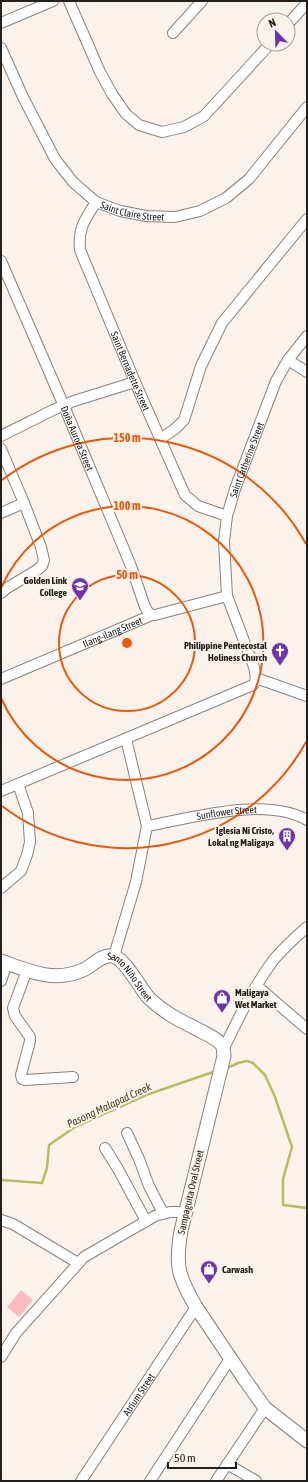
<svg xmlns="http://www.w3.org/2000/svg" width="308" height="1482" viewBox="0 0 308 1482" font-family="'Asap Condensed',sans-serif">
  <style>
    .green { fill: #fbbbbf }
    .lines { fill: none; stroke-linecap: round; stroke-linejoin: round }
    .stream { stroke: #bbbc5e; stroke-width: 2.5 }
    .minor-casing { stroke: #89817b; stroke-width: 12 }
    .major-casing { stroke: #89817b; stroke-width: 15 }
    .minor { stroke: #fff; stroke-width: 10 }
    .major { stroke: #fff; stroke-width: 13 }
    .ring { fill: none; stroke: #e8590c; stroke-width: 2 }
    .labels { text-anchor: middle; stroke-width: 4; stroke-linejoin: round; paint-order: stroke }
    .street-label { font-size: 10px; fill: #23201d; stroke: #faf2eb }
    .poi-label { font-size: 10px; font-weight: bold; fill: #23201d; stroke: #faf2eb; text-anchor: end }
    .water-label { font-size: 11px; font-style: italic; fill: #45451d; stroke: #faf2eb }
    .centre { fill: #e8590c; stroke: #faf2eb; stroke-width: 2 }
    .ring-label { font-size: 12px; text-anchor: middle; font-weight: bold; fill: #e8590c; stroke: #faf2eb; stroke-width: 4; stroke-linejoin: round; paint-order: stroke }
  </style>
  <rect width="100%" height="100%" fill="#faf2eb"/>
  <polygon class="green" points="21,1290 33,1300 19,1317 7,1307"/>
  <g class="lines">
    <g class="stream">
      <polyline points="225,1069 238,1063 247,1061 253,1063 265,1075 275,1097 292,1147 283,1179 283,1205 307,1208"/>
      <polyline points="1,1180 42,1183 47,1168 49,1145 75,1127 146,1095 216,1071"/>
    </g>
    <g class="minor-casing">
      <g id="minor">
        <polyline points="69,1 100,72 112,94 126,114 139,125 162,132 184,127 204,116 270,44"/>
        <polyline points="1,23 53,1"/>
        <polyline points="288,24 307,3"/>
        <polyline points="173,33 202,1"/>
        <path id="s1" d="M 1,48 L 23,97 L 55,159 L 73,182 L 96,202 L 120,211 L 146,216 L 175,217 L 200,211 L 226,198 L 249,179 L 307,107"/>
        <path id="s2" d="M 96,202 C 85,220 78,227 80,250 L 135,382 L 185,495 L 198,506 L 227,516"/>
        <path id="s3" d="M 1,261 L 64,406 L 131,566 L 145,607 L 148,612 L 152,615"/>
        <polyline points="288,360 307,372"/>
        <polyline points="1,436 53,410 74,401 135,382"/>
        <polyline points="160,439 175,429 184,420 201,366 222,323 307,219"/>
        <polyline points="1,449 24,503 41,547 44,560 42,566 37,570 7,588 1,593"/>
        <polyline points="1,513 24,503"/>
        <path id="s4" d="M 256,678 L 254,667 L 227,596 L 224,541 L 227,516 L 235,489 L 276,381 L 288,360 L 307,336"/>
        <polyline points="256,678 307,696"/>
        <path id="s5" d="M 1,679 L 152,615 L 155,615 L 227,596"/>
        <polyline points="1,791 253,685 255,682 256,678"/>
        <path id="s6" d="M 147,826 C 191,818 266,796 307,820"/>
        <polyline points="1,888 21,871 27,855 30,842 28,813 18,784"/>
        <polyline points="114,956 136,882 147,826 126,739"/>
        <polyline points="27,970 13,1008 15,1016 30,1037 30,1041 21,1075 22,1079 25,1080 73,1077"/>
        <polyline points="1,981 7,963"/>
        <polyline points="257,986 307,1029"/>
        <path d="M 224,1048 C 238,1019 253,988 272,962 C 282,949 295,938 307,927"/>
        <polyline points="127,1133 139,1159 149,1186 163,1213"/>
        <polyline points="105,1148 118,1169 146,1221"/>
        <polyline points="1,1220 13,1224 78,1263"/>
        <polyline points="1,1357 16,1333 84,1257 155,1216 170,1212 185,1212"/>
        <polyline points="227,1464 256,1481"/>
        <path id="s7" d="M 81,1481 L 196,1307"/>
        <polyline points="150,1481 230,1359"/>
        <polyline points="216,1481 265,1408"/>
      </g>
    </g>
    <g class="major-casing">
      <g id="major">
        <path id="s8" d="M 1,961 C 29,971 54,983 83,970 C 92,966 102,954 112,956 C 125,957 140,989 149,998 C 164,1013 183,1022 201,1031 C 208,1035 218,1039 223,1046 L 224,1056 L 181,1231 C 175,1266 178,1276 196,1307 L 245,1380 L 265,1408 L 307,1441"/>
      </g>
    </g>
    <use href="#minor" class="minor"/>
    <use href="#major" class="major"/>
  </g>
  <g class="ring">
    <circle cx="127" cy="643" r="68"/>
    <path d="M1 588A137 137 0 1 1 1 698"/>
    <path d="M306 742A205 205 0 0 1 2 806M2 480A205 205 0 0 1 306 544"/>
  </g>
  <defs>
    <g id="university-pin" transform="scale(0.9)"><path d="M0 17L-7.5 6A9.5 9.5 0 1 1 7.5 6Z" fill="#6f34a9" stroke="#faf2eb"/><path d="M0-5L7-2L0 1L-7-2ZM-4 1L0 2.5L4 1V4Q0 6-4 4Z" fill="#fff"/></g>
    <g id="church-pin" transform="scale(0.9)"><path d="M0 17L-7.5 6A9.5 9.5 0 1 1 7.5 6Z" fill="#6f34a9" stroke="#faf2eb"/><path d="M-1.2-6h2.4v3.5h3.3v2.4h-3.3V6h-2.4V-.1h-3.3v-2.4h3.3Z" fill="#fff"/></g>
    <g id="building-pin" transform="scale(0.9)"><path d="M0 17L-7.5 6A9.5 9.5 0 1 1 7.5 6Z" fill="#6f34a9" stroke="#faf2eb"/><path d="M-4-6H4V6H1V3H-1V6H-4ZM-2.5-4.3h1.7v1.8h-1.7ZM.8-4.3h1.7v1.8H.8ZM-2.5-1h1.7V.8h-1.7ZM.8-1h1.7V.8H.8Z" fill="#fff"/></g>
    <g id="shop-pin" transform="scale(0.9)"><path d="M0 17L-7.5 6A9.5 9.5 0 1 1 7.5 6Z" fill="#6f34a9" stroke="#faf2eb"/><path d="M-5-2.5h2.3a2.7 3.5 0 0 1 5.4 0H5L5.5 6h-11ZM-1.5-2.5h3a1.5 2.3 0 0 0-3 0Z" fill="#fff"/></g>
  </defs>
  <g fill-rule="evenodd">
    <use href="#university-pin" x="80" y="586"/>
    <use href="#church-pin" x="280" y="651"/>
    <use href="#building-pin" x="287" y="836"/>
    <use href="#shop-pin" x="222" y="998"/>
    <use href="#shop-pin" x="209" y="1269"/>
  </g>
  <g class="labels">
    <g class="street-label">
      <text dy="4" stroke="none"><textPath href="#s1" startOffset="221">Saint Claire Street</textPath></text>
      <text dy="4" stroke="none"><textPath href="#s2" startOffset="183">Saint Bernadette Street</textPath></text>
      <text dy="4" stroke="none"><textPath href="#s3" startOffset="193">Doña Aurora Street</textPath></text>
      <text dy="4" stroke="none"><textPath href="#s4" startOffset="227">Saint Catherine Street</textPath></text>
      <text dy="4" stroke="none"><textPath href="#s5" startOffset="121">Ilang-ilang Street</textPath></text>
      <text dy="4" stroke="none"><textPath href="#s6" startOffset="81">Sunflower Street</textPath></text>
      <text dy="4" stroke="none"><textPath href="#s8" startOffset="145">Santo Niño Street</textPath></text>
      <text transform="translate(190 1192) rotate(-77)" y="4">Sampaguita Oval Street</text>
      <text dy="4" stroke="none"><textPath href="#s7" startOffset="104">Atrium Street</textPath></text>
    </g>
    <g class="poi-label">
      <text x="67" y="584">Golden Link<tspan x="67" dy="12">College</tspan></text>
      <text x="267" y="649">Philippine Pentecostal<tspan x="267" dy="12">Holiness Church</tspan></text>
      <text x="274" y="834">Iglesia Ni Cristo,<tspan x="274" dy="12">Lokal ng Maligaya</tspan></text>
      <text x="235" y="996" text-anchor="start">Maligaya<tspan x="235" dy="12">Wet Market</tspan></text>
      <text x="222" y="1273" text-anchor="start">Carwash</text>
    </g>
    <g class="water-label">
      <text transform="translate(109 1105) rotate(-25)" y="4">Pasong Malapad Creek</text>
    </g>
  </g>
  <circle cx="127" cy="643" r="6" class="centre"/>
  <g class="ring-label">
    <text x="127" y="442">150 m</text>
    <text x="127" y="510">100 m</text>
    <text x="127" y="579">50 m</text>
  </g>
  <rect width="308" height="1482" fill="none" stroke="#23201d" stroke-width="4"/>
  <g transform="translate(276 32) rotate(337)"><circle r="19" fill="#faf2eb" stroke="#a49e99"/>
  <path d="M0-3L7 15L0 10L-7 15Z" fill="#6f34a9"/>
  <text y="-6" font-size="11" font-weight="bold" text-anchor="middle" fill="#23201d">N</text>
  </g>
  <path d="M168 1462v6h68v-6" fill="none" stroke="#23201d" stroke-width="2"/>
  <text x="174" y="1462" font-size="12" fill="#23201d" stroke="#faf2eb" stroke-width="3" paint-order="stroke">50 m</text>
</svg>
